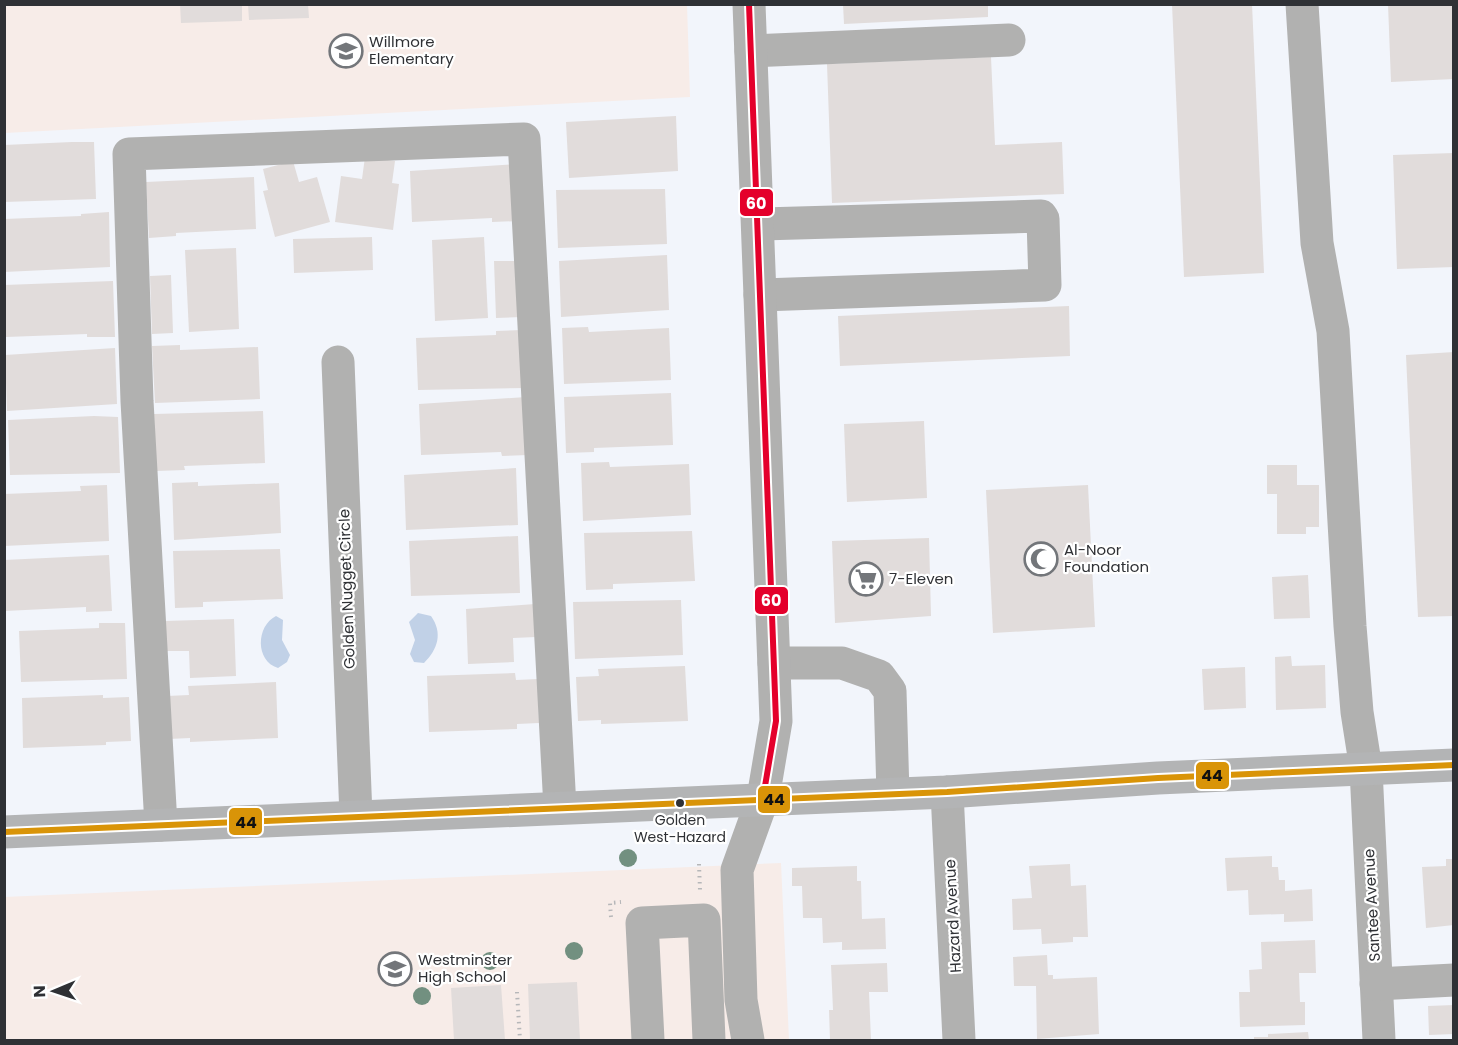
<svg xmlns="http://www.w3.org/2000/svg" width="1458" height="1045" viewBox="0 0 1458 1045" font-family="Poppins,sans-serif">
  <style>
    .education { fill: #f7ece8 }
    .water { fill: #c1d1e7 }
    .building { fill: #e1dcdb }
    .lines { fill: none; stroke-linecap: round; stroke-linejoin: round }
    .path { stroke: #b6b7b9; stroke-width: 4; stroke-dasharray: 1.5 4.5; stroke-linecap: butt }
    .minor { stroke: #b1b1b0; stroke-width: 33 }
    .major { stroke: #b3b4b5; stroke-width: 33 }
    .bus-1-casing { stroke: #fff; stroke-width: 10 }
    .bus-2-casing { stroke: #fff; stroke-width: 10 }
    .bus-1 { stroke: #d99408; stroke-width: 6 }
    .bus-2 { stroke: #e4002b; stroke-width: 6 }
    .tree { fill: #729080 }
    .bus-dot { fill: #2f3135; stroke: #fff; stroke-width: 2 }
    .labels { text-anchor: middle; stroke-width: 4.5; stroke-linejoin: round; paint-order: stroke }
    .bus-label { font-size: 14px; fill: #2f3135; stroke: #fff }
    .poi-label { font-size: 15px; fill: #2f3135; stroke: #fff; text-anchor: start }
    .street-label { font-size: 15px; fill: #2f3135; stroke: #fff }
    .line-badge { stroke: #fff; stroke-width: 2 }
    .badge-label { font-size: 16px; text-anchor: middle; font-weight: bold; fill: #fff }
    .pale-badge-label { font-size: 16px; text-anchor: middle; font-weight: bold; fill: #111 }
  </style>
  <rect width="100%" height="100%" fill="#f2f5fb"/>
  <g class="education">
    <polygon points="5,5 687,5 690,97 5,133"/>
    <polygon points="781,863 789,1040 5,1040 4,897"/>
  </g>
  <g class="water">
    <path d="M 418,613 L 431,616 C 443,633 438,649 424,663 L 414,662 L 410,654 L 415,640 L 409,622 Z"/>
    <path d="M 276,616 L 283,620 L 282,640 L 290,655 L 287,662 L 278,668 C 255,661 256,626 276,616 Z"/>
  </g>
  <g class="building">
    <polygon points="180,4 242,4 242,21 181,23"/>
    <polygon points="248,4 308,4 309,18 249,20"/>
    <polygon points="843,4 988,4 988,17 844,24"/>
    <polygon points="1172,4 1252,4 1264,273 1184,277"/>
    <polygon points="1388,4 1454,4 1454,79 1391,82"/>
    <polygon points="991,57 995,145 1062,142 1064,194 832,203 827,64"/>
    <polygon points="676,116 678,171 569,178 566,122"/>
    <polygon points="72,142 94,142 96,199 4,202 4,145"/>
    <polygon points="1454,153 1454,267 1397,269 1393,155"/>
    <polygon points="365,157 395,161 392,183 399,184 393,230 335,222 341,176 362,179"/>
    <polygon points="293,161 299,182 317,177 330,222 275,237 263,191 268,190 263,169"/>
    <polygon points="516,164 519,221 492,222 492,218 412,222 410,171"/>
    <polygon points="254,177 256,229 176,233 176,236 149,238 146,182"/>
    <polygon points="665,189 667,244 558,248 556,190"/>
    <polygon points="109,212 110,267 4,272 4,219 81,216 81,214"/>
    <polygon points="372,237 373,270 294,273 293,239"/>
    <polygon points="484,237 488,318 435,321 432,240"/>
    <polygon points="236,248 239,329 189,332 185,250"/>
    <polygon points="667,255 669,310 561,317 559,261"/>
    <polygon points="494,261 520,261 522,317 496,318"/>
    <polygon points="171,275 173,333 152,334 150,276"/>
    <polygon points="113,281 115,337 87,337 87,334 6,337 4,285"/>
    <polygon points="1069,306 1070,356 840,366 838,316"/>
    <polygon points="588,327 589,332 669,328 671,380 564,384 562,328"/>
    <polygon points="523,330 525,388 418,390 416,338 496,335 496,331"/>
    <polygon points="180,345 180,350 258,347 260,399 155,403 152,346"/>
    <polygon points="115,348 117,404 7,411 5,355"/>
    <polygon points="1454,352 1454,616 1418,617 1406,355"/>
    <polygon points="671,393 673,445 594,448 594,452 566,453 564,397"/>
    <polygon points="526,397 528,455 502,456 501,452 421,455 419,404"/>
    <polygon points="263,411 265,463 184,466 185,470 156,471 154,414"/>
    <polygon points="94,416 118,417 120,473 10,475 8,420"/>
    <polygon points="924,421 927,498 847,502 844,424"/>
    <polygon points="609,462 610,467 689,464 691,515 583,521 581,463"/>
    <polygon points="1267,465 1297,465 1297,485 1319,485 1319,527 1306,527 1306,534 1277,534 1277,494 1267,494"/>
    <polygon points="516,468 518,525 406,530 404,475"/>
    <polygon points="198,482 198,486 279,483 281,533 174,540 172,483"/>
    <polygon points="107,485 109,541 4,546 4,494 81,491 80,486"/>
    <polygon points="1088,485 1095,627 993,633 986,490"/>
    <polygon points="692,531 695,581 613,584 613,589 586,590 584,533"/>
    <polygon points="518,536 520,593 411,596 409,541"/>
    <polygon points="929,538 931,616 835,623 832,541"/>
    <polygon points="280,549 283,599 203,602 203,607 175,608 173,551"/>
    <polygon points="109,555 112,611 86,612 86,607 5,611 4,560"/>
    <polygon points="1308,575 1310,618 1274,619 1272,577"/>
    <polygon points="681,600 683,655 575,659 573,602"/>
    <polygon points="535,604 536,637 513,638 514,662 468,664 466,609"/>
    <polygon points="234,619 236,676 190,678 189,651 165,651 164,621"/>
    <polygon points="99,623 125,623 127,679 21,682 19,631 99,628"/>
    <polygon points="1291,656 1292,666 1325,665 1326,708 1276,710 1275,657"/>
    <polygon points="685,666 688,721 601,724 601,720 578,721 576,677 599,676 598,669"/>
    <polygon points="1245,667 1246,708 1204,710 1202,669"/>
    <polygon points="515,673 516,680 538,679 539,723 517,724 517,729 429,732 427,676"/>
    <polygon points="276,682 278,738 190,742 190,738 169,739 167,696 189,695 188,686"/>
    <polygon points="103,695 103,698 129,697 131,741 106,742 106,745 23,748 22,698"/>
    <polygon points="1272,856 1272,867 1278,867 1279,880 1285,880 1285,891 1312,889 1313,921 1284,922 1284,914 1249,915 1248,890 1227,891 1225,858"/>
    <polygon points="1446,859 1454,859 1454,925 1426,928 1422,867 1446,866"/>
    <polygon points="1070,864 1071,886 1086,885 1088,937 1073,937 1073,942 1042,944 1041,929 1013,930 1012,899 1032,898 1029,866"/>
    <polygon points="857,866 857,881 861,881 862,919 885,918 886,949 842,950 842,942 823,943 822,918 803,918 802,886 792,886 792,868"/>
    <polygon points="1315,940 1316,973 1299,973 1300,1002 1305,1002 1305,1025 1240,1027 1239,992 1250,992 1249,970 1262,969 1261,942"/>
    <polygon points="1047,955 1048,975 1053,975 1053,979 1097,977 1099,1034 1037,1039 1036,986 1014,986 1013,957"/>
    <polygon points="887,963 888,992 869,992 871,1040 830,1040 829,1010 833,1010 831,965"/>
    <polygon points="577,982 580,1040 530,1040 528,984"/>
    <polygon points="501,985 505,1040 454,1040 451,988"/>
    <polygon points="1454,1005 1454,1034 1429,1035 1428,1006"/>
    <polygon points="1308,1032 1309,1040 1254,1040 1254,1037 1268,1037 1268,1034"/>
  </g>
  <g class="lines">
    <g class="path">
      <polyline points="699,864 700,890"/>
      <polyline points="611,917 610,903 621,902"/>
      <polyline points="517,992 520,1040"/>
    </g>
    <g class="minor">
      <polyline points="1302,4 1317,243 1333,331 1350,626 1357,712 1366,769 1379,1040"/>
      <polyline points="751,51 1009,40"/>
      <polyline points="758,224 1041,216 1043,219 1045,285 760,295"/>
      <polyline points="338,362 356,816"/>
      <polyline points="774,663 842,663 879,676 890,691 893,794"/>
      <polyline points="947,792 959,1040"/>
      <polyline points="161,825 137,401 129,154 524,139 560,808"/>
      <polyline points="1376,984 1454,980"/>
      <polyline points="648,1040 642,923 704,920 709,1040"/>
      <polyline points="748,1040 741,1000 737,870 763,798 776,721 749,4"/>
    </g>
    <polyline class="major" points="4,832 947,792 1158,778 1454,765"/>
    <g class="bus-1-casing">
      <polyline id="bus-1" points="4,832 947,792 1158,778 1454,765"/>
    </g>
    <g class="bus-2-casing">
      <polyline id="bus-2" points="749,4 776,721 763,798"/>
    </g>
    <use href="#bus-1" class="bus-1"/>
    <use href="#bus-2" class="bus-2"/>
  </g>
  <g class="tree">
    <circle cx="628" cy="858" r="9"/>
    <circle cx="574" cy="951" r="9"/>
    <circle cx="490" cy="961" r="9"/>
    <circle cx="422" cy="996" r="9"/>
  </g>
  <defs>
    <g id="school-ring" transform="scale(1.725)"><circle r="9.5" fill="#fff" stroke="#73767a" stroke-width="1.5"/><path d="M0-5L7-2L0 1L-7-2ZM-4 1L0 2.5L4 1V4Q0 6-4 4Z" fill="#73767a"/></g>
    <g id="mosque-ring" transform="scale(1.725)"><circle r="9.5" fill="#fff" stroke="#73767a" stroke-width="1.5"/><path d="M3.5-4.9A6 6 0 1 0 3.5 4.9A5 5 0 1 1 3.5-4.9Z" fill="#73767a"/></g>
    <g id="supermarket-ring" transform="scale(1.725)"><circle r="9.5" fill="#fff" stroke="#73767a" stroke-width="1.5"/><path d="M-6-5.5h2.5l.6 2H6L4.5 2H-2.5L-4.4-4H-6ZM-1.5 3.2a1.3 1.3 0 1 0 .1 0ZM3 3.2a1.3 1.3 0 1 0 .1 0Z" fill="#73767a"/></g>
  </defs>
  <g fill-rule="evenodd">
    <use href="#school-ring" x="346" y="51"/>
    <use href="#mosque-ring" x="1041" y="559"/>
    <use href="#supermarket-ring" x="866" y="579"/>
    <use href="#school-ring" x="395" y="969"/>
  </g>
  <circle class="bus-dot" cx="680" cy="803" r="5"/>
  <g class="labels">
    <g class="bus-label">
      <text x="680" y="825">Golden<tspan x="680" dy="17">West-Hazard</tspan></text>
    </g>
    <g class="poi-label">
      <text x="369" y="47">Willmore<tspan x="369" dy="17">Elementary</tspan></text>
      <text x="1064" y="555">Al-Noor<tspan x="1064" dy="17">Foundation</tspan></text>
      <text x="889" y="584">7-Eleven</text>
      <text x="418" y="965">Westminster<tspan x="418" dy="17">High School</tspan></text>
    </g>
    <g class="street-label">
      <text transform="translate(347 589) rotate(-92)" y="5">Golden Nugget Circle</text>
      <text transform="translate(1372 905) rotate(-93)" y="5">Santee Avenue</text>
      <text transform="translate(953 916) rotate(-93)" y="5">Hazard Avenue</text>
    </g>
  </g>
  <g class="line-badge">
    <rect x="739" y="188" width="35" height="29" rx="6" fill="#e4002b"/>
    <rect x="754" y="586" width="35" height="29" rx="6" fill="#e4002b"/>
    <rect x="1195" y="761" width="35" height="29" rx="6" fill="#d99408"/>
    <rect x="757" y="785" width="34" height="29" rx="6" fill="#d99408"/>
    <rect x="228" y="807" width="35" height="29" rx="6" fill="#d99408"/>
  </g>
  <g class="badge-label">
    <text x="756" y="209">60</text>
    <text x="771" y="606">60</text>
  </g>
  <g class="pale-badge-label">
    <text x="1212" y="781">44</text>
    <text x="774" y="805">44</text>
    <text x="246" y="828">44</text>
  </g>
  <rect width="1458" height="1045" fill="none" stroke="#2f3135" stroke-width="12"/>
  <g transform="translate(54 991) rotate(268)" stroke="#ffffff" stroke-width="4.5" paint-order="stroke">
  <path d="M0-4.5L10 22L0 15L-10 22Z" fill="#2f3135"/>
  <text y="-9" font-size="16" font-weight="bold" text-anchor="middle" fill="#2f3135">N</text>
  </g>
</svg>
